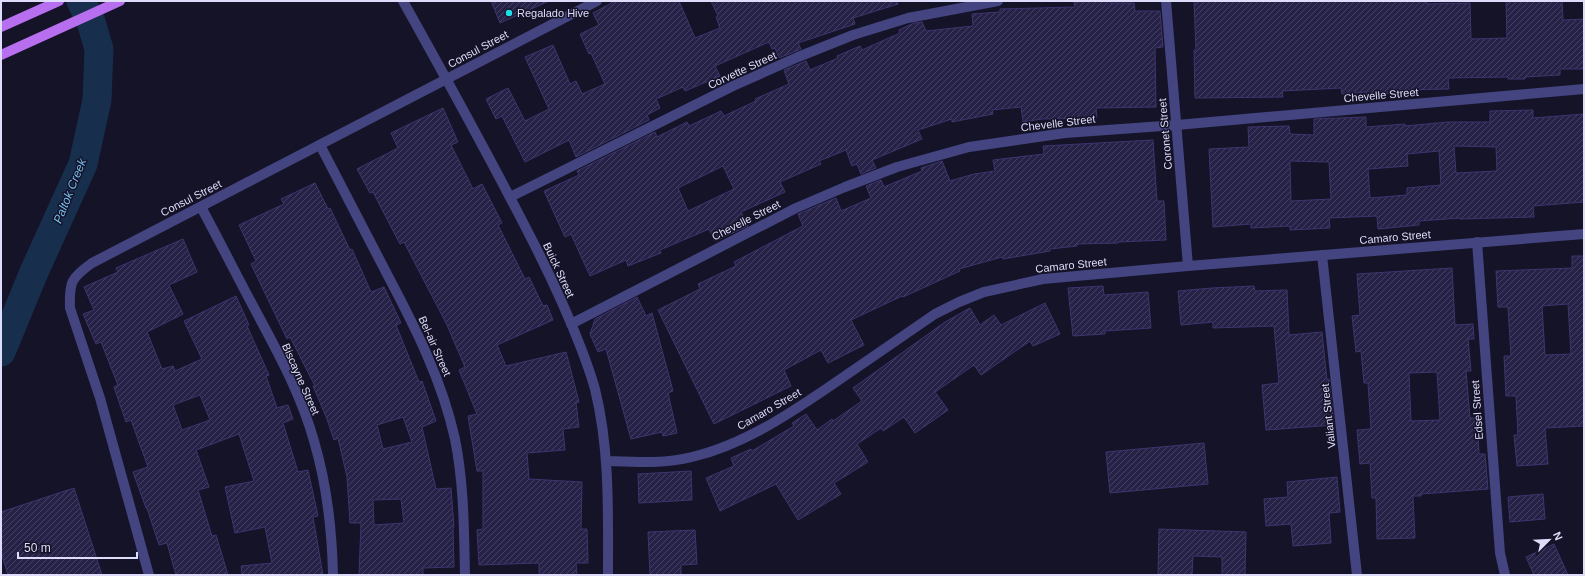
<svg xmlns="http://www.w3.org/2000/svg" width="1585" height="576" viewBox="0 0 1585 576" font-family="Arial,sans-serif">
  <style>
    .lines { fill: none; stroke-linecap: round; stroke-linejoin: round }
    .river { stroke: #172e4c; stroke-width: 29 }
    .building { fill: url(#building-hatch); stroke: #3d356f; fill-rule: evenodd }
    .minor { stroke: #434480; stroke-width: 10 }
    .major { stroke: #b86fef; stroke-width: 10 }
    .poi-dot { fill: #1ddde6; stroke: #151327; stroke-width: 1.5 }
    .labels { text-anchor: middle; stroke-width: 3; stroke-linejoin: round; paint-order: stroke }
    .poi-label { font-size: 11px; fill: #dedcfb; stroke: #151327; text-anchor: start }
    .street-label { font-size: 11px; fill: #dedcfb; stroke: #151327 }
    .water-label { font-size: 12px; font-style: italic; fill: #76bef0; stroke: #151327 }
  </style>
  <defs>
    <pattern id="building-hatch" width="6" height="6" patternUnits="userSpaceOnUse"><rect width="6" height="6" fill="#262146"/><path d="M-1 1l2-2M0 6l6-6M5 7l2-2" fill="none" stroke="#454162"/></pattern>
  </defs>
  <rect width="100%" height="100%" fill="#151327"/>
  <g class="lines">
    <polyline class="river" points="1,352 34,272 83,164 97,100 99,49 91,22 81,1"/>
  </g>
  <g class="building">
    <polygon points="491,1 549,1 500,23"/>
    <polygon points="615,1 679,1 695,38 720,28 716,17 718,16 711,1 897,1 898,4 853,18 855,24 798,43 801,49 779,58 775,48 772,49 769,42 715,66 720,76 685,91 683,87 656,99 660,108 647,115 649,120 576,157 569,140 525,162 502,116 496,119 486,99 508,88 525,121 549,109 525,57 553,45 570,84 576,81 582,94 605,84 591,53 589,54 580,34 599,25 593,13"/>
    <path d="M 1111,1 L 1111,3 L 1134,3 L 1135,11 L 1160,11 L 1163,47 L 1155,48 L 1156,107 L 1096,108 L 1097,118 L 1042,119 L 1023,122 L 1021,107 L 992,110 L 993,114 L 952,122 L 952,119 L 918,130 L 922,139 L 872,160 L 876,168 L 861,174 L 857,164 L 852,166 L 846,150 L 819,161 L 821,164 L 780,182 L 785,192 L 741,212 L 748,226 L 715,241 L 709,229 L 660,250 L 661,253 L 628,266 L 626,260 L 590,276 L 571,234 L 565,237 L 544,191 L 579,175 L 577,171 L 655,132 L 657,137 L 687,122 L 689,126 L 721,111 L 724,116 L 756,101 L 755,99 L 789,84 L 784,70 L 806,61 L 810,70 L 838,58 L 837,56 L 860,46 L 862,50 L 900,33 L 899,30 L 914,23 L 922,22 L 926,31 L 973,26 L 972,14 L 1000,12 L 1000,9 L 1075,7 L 1074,2 ZM 723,166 L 734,189 L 688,211 L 678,188 Z"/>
    <polygon points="1194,1 1427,1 1427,4 1470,3 1471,39 1507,38 1506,1 1562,1 1563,20 1584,19 1584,69 1560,69 1560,75 1525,77 1525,79 1508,79 1508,77 1448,78 1449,89 1392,90 1392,93 1366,95 1366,92 1342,94 1341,88 1282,91 1283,97 1195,98 1194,50 1196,50"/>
    <polygon points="443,108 458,142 451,145 473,189 482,184 502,223 498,225 525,279 529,277 543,306 547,305 553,320 497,345 506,366 566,352 579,402 576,403 579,427 563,429 565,450 527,453 529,479 582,482 581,529 587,529 588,563 576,563 577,575 539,575 539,563 479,565 477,530 483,529 483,471 477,471 468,416 477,414 459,370 465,367 447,325 404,242 400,244 373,192 370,193 357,169 398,148 391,133"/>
    <path d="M 1533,110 L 1533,118 L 1584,114 L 1584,202 L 1533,206 L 1534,217 L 1460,219 L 1460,218 L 1419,221 L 1419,225 L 1378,229 L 1377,216 L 1329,218 L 1330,228 L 1290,230 L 1290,226 L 1251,228 L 1251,224 L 1213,227 L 1209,149 L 1249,147 L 1248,127 L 1289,126 L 1290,134 L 1314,135 L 1314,119 L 1366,117 L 1366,127 L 1405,124 L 1405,126 L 1448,122 L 1490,122 L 1490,111 ZM 1454,146 L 1496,147 L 1497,171 L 1456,173 ZM 1439,151 L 1441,185 L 1407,188 L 1407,195 L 1370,198 L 1368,169 L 1408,166 L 1407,154 ZM 1290,161 L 1329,162 L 1331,199 L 1291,201 Z"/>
    <polygon points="1153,140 1157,201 1164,201 1166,240 1118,242 1118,243 1077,244 1077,246 1050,249 1050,251 1003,259 1002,257 959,269 960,271 903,297 902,296 851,320 864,345 828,363 821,350 784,370 791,386 714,424 658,310 700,289 698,284 736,266 734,262 803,226 798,214 836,198 841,211 871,198 866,186 881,180 884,187 922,171 921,168 942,161 950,181 974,174 995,171 993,160 1044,154 1043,146"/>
    <path d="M 315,183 L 328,209 L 330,208 L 350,250 L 352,249 L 371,292 L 384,287 L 401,323 L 396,325 L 419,382 L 422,381 L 436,421 L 422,427 L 436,489 L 451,488 L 454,527 L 453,528 L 454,567 L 423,568 L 423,575 L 359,575 L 361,523 L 350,523 L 347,477 L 338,438 L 334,440 L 327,419 L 313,386 L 315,386 L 290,337 L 287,339 L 251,264 L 256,261 L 239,225 L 284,204 L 281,199 ZM 403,417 L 412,442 L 383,449 L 377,425 ZM 401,499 L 404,523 L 374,525 L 373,500 Z"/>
    <path d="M 183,239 L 197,272 L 169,285 L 183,314 L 147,332 L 162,369 L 173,366 L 175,371 L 202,359 L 184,321 L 236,296 L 249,325 L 247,326 L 269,375 L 266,376 L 277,408 L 288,405 L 293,419 L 283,423 L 298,472 L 308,470 L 318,516 L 313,517 L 323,575 L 242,575 L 241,566 L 272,563 L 265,527 L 235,533 L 225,487 L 254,481 L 239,434 L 196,450 L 209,487 L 198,490 L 212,536 L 216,535 L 228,575 L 176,575 L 167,543 L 159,545 L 147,508 L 146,508 L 133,472 L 148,467 L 131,420 L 126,422 L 114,387 L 118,385 L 101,342 L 96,344 L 83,314 L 94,310 L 84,287 L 118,272 L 116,268 ZM 200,395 L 210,420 L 182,430 L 173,405 Z"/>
    <path d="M 1572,256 L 1584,256 L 1584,426 L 1545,428 L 1548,464 L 1517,466 L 1514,435 L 1518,435 L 1516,396 L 1506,396 L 1504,356 L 1511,356 L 1508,307 L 1498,307 L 1496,271 L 1572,268 ZM 1568,304 L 1571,354 L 1545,355 L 1542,306 Z"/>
    <path d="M 1452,268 L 1455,325 L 1473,324 L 1474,339 L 1468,339 L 1471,371 L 1466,371 L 1470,418 L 1477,418 L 1479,454 L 1485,454 L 1488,489 L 1421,494 L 1421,496 L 1413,496 L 1415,538 L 1377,539 L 1376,498 L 1372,498 L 1370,463 L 1360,464 L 1357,430 L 1371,429 L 1368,383 L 1364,383 L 1361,351 L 1356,352 L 1352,316 L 1360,315 L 1357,274 ZM 1437,372 L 1440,420 L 1411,421 L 1409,373 Z"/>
    <polygon points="1103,286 1104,295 1148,292 1151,328 1105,331 1105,334 1073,336 1068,288"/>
    <polygon points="1254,286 1255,291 1287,290 1289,335 1322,332 1327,380 1329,379 1334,425 1266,430 1262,385 1279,383 1274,326 1213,328 1213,322 1181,325 1178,291 1212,288"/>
    <polygon points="637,297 646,316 652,313 673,391 668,393 677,433 663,436 662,432 631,439 606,349 598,352 590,334 595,319"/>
    <polygon points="1045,303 1060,334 1033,346 1030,341 981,375 974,365 935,392 948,410 915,433 904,417 883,431 881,428 857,444 868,462 834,483 841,494 798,520 776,484 720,511 706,478 734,466 731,458 751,449 752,451 794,426 792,423 806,414 817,430 832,419 833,421 862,401 853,388 945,322 970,308 980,325 994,315 1001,325"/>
    <polygon points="1204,443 1208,484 1110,493 1106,452"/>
    <polygon points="691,471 692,500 639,503 638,474"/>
    <polygon points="1337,477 1340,512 1329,513 1331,543 1293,546 1291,524 1266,526 1264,499 1288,497 1287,482"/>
    <polygon points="74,488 102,575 8,575 1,552 1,512"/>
    <polygon points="1543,494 1545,519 1510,522 1508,497"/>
    <polygon points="1159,529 1246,532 1245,575 1222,575 1222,557 1193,556 1192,575 1158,575"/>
    <polygon points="695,530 697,564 681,565 681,575 650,575 648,532"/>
    <polygon points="1554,544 1568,575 1534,575 1526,557"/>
  </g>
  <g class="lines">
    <g class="minor">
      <path d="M 403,1 C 446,78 489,156 529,234 C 548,271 566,309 581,348 C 586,361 591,375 595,389 C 610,450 608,513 608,575"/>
      <polyline points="1166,1 1188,266"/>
      <path d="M 320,145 C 342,188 365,231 387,274 C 415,327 442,380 455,439 C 464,484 464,529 465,575"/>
      <polyline points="510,197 733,86 798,57 853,35 908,18 998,1"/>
      <path d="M 201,207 C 221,244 240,282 260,319 C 281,358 302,398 314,441 C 327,485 332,529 333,575"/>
      <polyline points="1477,242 1500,553 1505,575"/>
      <polyline points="1322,255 1357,575"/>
      <polyline points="571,324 796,208 845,187 897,167 969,147 1065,133 1177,125 1584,89"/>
      <path d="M 607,461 C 635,462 664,464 692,457 C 746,444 794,411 839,380 C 871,358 903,336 935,314 L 959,302 L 984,292 L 1043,279 L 1188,266 L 1584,234"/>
      <path d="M 149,575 L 100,398 L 70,308 C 69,282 71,278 92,263 L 597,1"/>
    </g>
    <g class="major">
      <polyline points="1,27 59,1"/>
      <polyline points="1,55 120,1"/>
    </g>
  </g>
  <circle class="poi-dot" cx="509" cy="13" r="4"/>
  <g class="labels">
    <g class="poi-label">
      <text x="517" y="17">Regalado Hive</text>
    </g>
    <g class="street-label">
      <text transform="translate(478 49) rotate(-28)" y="4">Consul Street</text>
      <text transform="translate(742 70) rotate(-25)" y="4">Corvette Street</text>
      <text transform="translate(1381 95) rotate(-5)" y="4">Chevelle Street</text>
      <text transform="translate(1058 123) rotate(-7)" y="4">Chevelle Street</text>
      <text transform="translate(1165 134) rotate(-95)" y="4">Coronet Street</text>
      <text transform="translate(191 198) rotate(-27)" y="4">Consul Street</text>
      <text transform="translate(746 220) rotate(-27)" y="4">Chevelle Street</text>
      <text transform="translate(1395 237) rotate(-5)" y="4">Camaro Street</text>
      <text transform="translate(1071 265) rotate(-6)" y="4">Camaro Street</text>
      <text transform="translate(559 270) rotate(65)" y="4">Buick Street</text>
      <text transform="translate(435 346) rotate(66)" y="4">Bel-air Street</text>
      <text transform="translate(301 379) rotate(66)" y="4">Biscayne Street</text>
      <text transform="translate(769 409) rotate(-30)" y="4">Camaro Street</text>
      <text transform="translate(1477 410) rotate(-94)" y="4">Edsel Street</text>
      <text transform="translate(1328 416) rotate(-96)" y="4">Valiant Street</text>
    </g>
    <g class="water-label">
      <text transform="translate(70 191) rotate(-68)" y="4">Paltok Creek</text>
    </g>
  </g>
  <rect width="1585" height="576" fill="none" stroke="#dedcfb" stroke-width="4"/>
  <g transform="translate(1549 540) rotate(66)" stroke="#151327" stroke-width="3" paint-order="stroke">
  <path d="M0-3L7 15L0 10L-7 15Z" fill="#dedcfb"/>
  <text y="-6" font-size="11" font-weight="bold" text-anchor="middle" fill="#dedcfb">N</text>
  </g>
  <path d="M18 552v6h119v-6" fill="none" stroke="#dedcfb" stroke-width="2"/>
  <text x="24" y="552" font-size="12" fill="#dedcfb" stroke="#151327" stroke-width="3" paint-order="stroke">50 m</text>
</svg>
